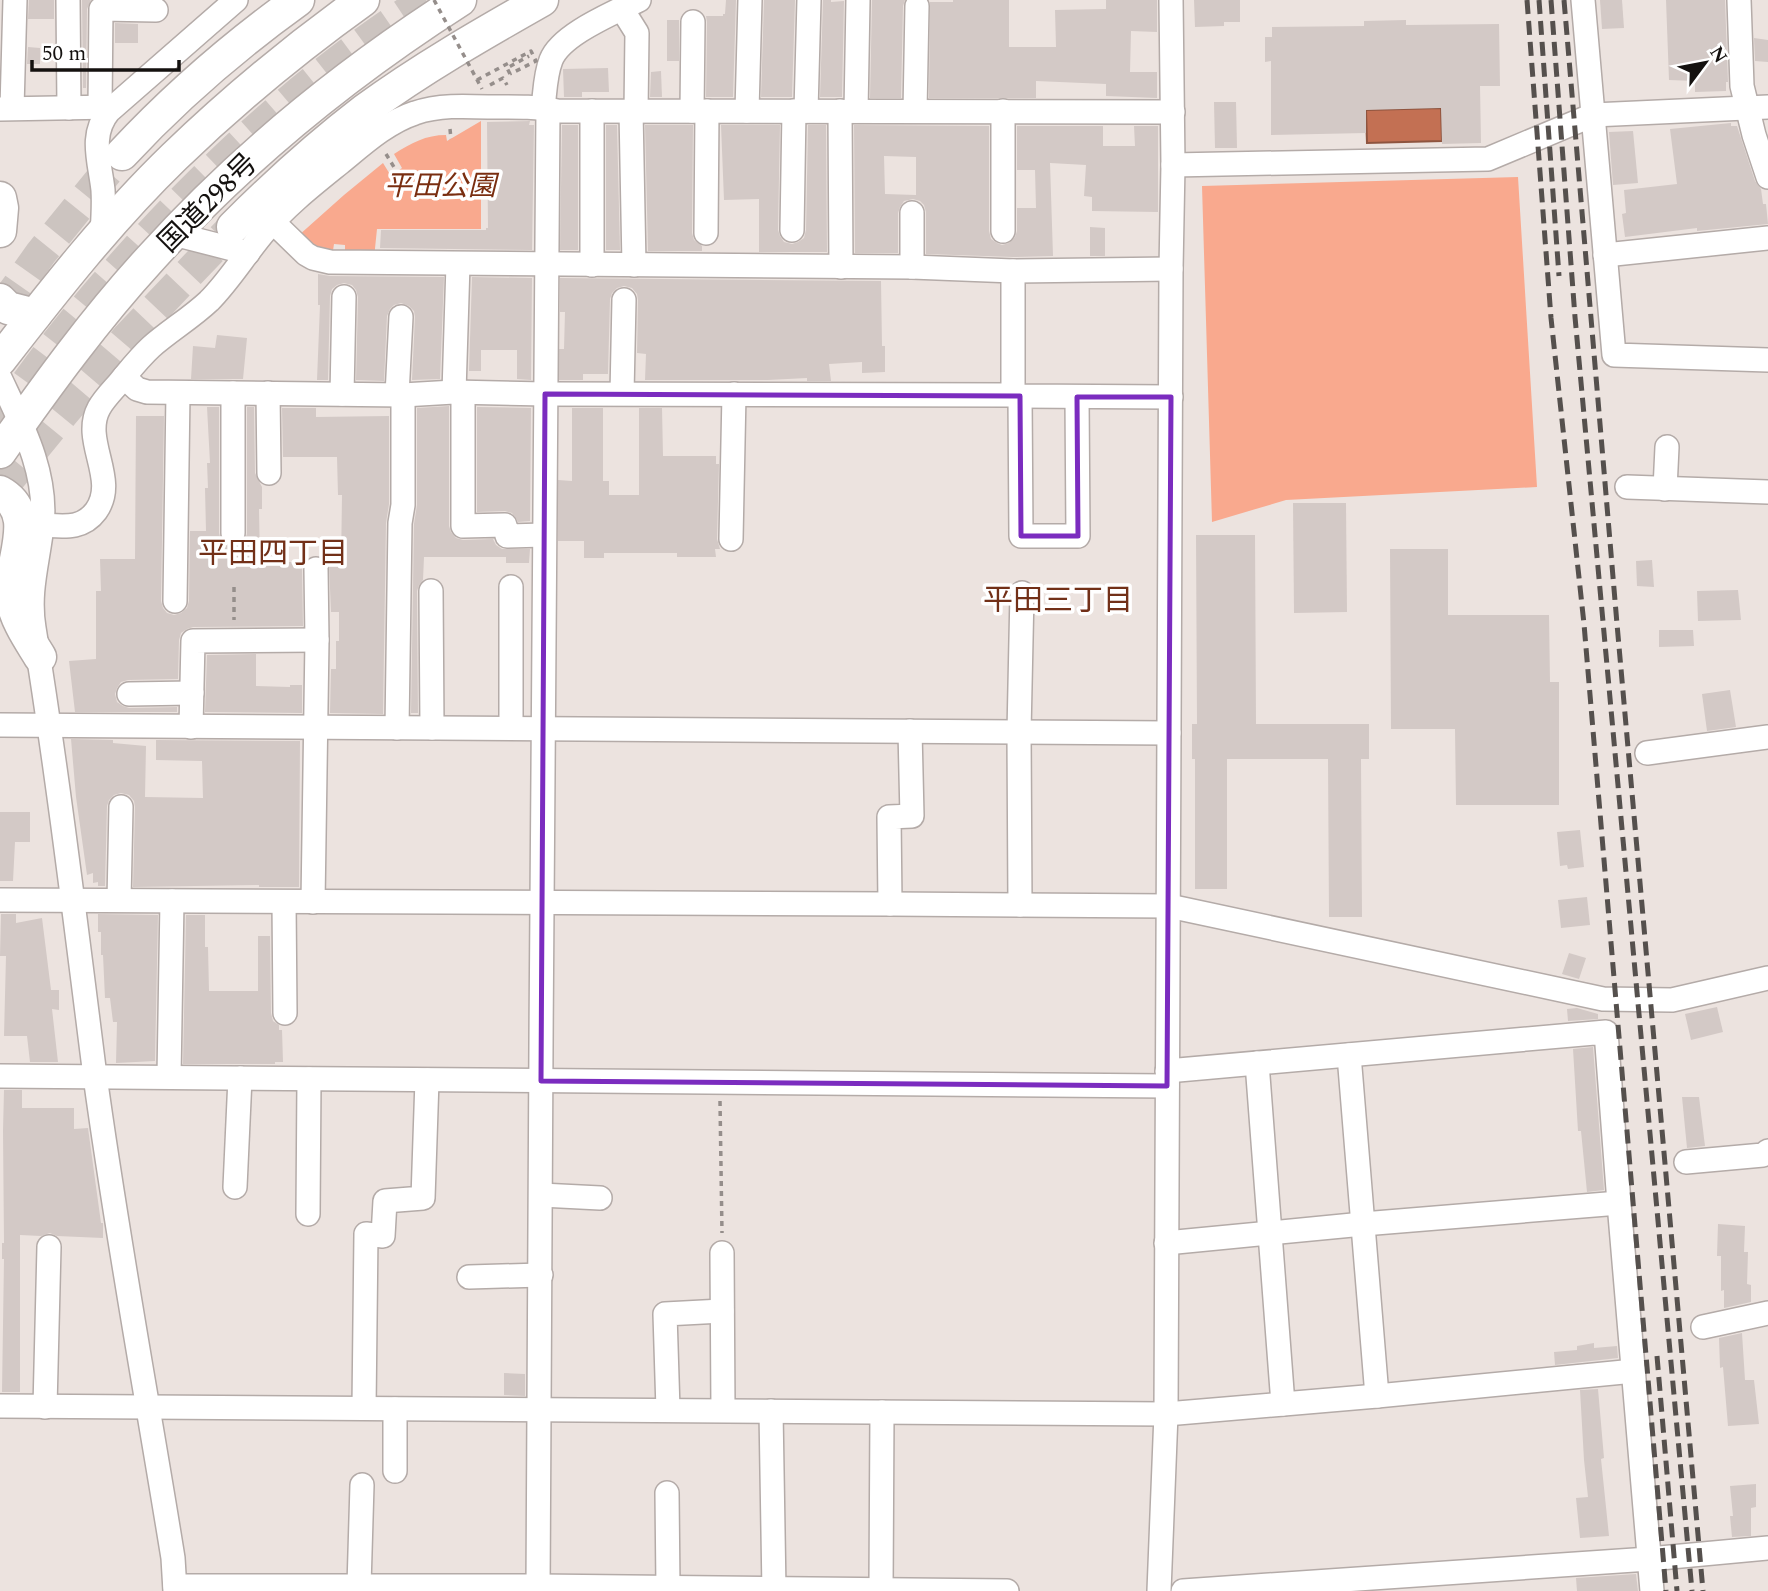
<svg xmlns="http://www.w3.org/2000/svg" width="1768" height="1591" viewBox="0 0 1768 1591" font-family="Spectral,'Noto Sans JP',serif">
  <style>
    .green { fill: #f9a98e }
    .water { fill: #c37053; stroke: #8e543f; stroke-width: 2 }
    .building { fill: #d3c9c6; fill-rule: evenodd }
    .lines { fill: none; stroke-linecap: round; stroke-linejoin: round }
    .highway-tunnel { stroke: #ccc4c0; stroke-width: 32; stroke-dasharray: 32 16; stroke-linecap: butt }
    .minor-casing { stroke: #b4aba8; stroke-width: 26 }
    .highway-casing { stroke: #b4aba8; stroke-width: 35 }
    .path { stroke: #958e8b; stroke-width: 3.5; stroke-dasharray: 5 5; stroke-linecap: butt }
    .minor { stroke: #fff; stroke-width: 23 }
    .highway { stroke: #fff; stroke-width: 32 }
    .rail { stroke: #55504d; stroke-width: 5; stroke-dasharray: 14 7; stroke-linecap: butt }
    .path-bridge { stroke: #958e8b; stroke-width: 3.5; stroke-dasharray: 5 5; stroke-linecap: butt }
    .marked { fill: none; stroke: #7b2cbf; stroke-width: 5; stroke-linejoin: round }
    .labels { text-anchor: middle; stroke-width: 7; stroke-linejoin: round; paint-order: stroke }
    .park-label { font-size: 28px; font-style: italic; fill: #7a2e10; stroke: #fff }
    .street-label { font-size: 28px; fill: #14110f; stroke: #fff }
    .neighbourhood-label { font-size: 30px; fill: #723018; stroke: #fff }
  </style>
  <rect width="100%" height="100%" fill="#ece3df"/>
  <g class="green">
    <path d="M 481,121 L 481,229 L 377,229 L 374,258 L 345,255 L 345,245 L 334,244 L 332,257 L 330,258 L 298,236 L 344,195 L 383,163 L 391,176 L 402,168 L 394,154 C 411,143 426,135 446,135 L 447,141 Z"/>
    <polygon points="1518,177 1537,487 1286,500 1212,522 1202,186"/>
  </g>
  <polygon class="water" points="1441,108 1442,141 1367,143 1366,110"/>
  <g class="building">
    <polygon points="29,0 54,0 54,19 28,19"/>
    <polygon points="82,0 91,0 87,9 86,88 83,88"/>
    <polygon points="726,0 736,0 733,97 706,97 707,22 706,16 723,16 723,14 725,14"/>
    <polygon points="764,0 795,0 792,97 761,97"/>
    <polygon points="823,0 831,0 831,2 844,1 842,97 820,97"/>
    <polygon points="872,0 905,0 903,6 901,98 870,98"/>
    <polygon points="953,0 1009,0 1009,47 1056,47 1055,10 1106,9 1106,0 1157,0 1157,32 1131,31 1130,72 1157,72 1157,98 1106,96 1106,84 1036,81 1036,98 929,98 930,2 953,2"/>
    <polygon points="1194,0 1240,0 1240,22 1224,22 1224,26 1195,27"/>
    <polygon points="1600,0 1622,0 1624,28 1602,29"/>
    <polygon points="1666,0 1725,0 1728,82 1726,82 1726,91 1695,92 1695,81 1669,80"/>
    <rect x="667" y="20" width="12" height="41"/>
    <polygon points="1406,20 1406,25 1499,24 1500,86 1480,86 1481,143 1442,144 1441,108 1366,110 1366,133 1271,135 1271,61 1265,62 1265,37 1272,37 1272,27 1364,26 1364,21"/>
    <polygon points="115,23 138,24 138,43 115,43"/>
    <polygon points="1754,38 1768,40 1768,62 1755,61"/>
    <polygon points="28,47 40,48 40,64 27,64"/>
    <polygon points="608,68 609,92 582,92 582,97 564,97 563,69"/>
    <polygon points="661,71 662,97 650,97 651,72"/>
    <polygon points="1214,102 1236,102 1237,148 1215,148"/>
    <polygon points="530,121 529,125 534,125 532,250 380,248 381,230 486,230 486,228 488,228 487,122"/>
    <polygon points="1731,123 1731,126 1737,126 1755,181 1761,189 1763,204 1766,204 1768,224 1697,231 1697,228 1625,237 1622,214 1626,213 1624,190 1677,184 1670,129"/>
    <polygon points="578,125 578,250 560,250 562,125"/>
    <polygon points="606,125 617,125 620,250 606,250"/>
    <polygon points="645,125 693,125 692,233 694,240 702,246 702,251 648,251"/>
    <polygon points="721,125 780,125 778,230 780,236 784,242 792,244 798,242 804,238 806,230 808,125 826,125 827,252 759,252 759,199 724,200"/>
    <path d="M 854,125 L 989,126 L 989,231 L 991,239 L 997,243 L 1002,245 L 1009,243 L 1015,237 L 1017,231 L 1017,208 L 1036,208 L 1035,170 L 1017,170 L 1017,126 L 1103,126 L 1103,146 L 1135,146 L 1134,126 L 1158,126 L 1158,212 L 1092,211 L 1092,197 L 1084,196 L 1086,165 L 1050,163 L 1053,256 L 1013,257 L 926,254 L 926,212 L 924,205 L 920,201 L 913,199 L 904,201 L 900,207 L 898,213 L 898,253 L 855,253 ZM 884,156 L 916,157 L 916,195 L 885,194 Z"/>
    <polygon points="1633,131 1638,183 1613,185 1609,132"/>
    <polygon points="1090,227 1105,228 1105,256 1090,256"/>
    <polygon points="318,274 330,276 444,277 440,379 412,380 415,317 414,311 409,306 401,303 394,305 390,309 387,316 384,381 356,380 358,297 356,290 352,285 344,283 337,285 332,289 330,296 328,380 317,380 320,305 318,305"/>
    <polygon points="472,277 532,278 531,380 517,379 517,350 481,350 481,371 469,371"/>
    <polygon points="560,278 881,281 882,346 885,346 885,372 862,373 862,362 829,364 831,381 807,381 807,378 768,380 645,380 646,354 637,353 638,300 637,294 632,288 624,286 617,288 612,293 610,299 608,374 583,374 583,380 559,380 559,349 564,349 565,312 560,312"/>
    <polygon points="217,335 247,338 243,379 191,379 193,346 215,348"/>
    <polygon points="449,406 449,526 451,532 456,538 463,540 493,539 496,545 502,549 530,549 529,563 506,563 506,557 424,557 423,580 419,585 417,591 418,713 411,713 414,524 417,505 417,408"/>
    <polygon points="207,407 219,407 219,533 221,541 227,545 232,547 241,545 245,539 247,534 247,407 254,407 255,473 262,487 262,509 259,509 260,562 304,562 302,569 303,626 193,627 187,629 181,633 179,640 178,679 128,680 121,682 117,688 115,694 117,702 123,706 129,708 177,707 177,712 75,712 69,661 96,659 96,591 101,591 100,559 135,559 136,416 164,416 161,601 163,608 167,613 174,615 181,613 187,608 189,601 190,531 206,531 205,488 208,488 207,463 210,463"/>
    <polygon points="477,407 531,408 530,521 518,522 512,513 505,511 477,512"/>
    <polygon points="282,408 316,408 316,417 389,416 389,504 386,523 383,714 330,713 331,669 336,669 336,641 339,641 339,612 331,612 329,565 341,565 342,495 338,495 337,457 283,457"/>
    <polygon points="572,408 603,408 603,481 609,481 609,495 639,495 639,408 662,408 663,456 716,456 716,464 719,464 717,539 720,549 715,549 716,557 677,557 677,553 604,553 604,558 584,558 584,541 558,541 558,480 572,481"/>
    <polygon points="1293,503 1346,503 1347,612 1294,613"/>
    <polygon points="1196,535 1255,535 1256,724 1369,724 1369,759 1361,759 1362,917 1329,917 1328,759 1227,759 1227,889 1195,889 1195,759 1192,759 1192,724 1197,724"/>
    <polygon points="1390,549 1448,549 1448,615 1549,615 1550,682 1559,682 1559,805 1456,805 1455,729 1391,729"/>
    <polygon points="1652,560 1654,587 1637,586 1636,561"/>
    <polygon points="1738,590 1741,620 1698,621 1697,591"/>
    <polygon points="1659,630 1693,630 1694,646 1659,647"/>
    <polygon points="256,654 256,686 290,687 290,685 302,685 302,713 205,712 207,655"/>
    <polygon points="1730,690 1736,727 1707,731 1702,694"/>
    <polygon points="71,739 113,740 113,743 146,746 145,797 203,798 202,761 156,760 156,740 300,741 299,887 259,887 259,885 133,887 135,807 134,801 129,795 121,793 114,795 109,800 107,806 105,886 98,886 98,882 93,883 93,873 87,875 76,797"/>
    <polygon points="0,812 30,812 30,842 15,842 13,881 0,881"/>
    <polygon points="1580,830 1584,867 1568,869 1567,865 1560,866 1557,832"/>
    <polygon points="1587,897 1590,925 1561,928 1558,900"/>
    <polygon points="1,914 16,914 16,923 42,918 51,990 59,990 59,1010 52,1009 58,1062 30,1062 27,1036 4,1036 6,956 0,956"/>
    <polygon points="98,914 158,915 155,1061 116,1063 117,1022 113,1022 110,998 105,998 103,955 101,955 101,932 98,932"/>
    <polygon points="186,915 205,915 205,947 208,947 209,991 258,991 258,936 270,936 271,1013 273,1021 279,1025 279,1030 282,1030 283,1062 275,1062 275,1064 183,1064"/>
    <polygon points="1569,953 1586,958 1579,979 1562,974"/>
    <polygon points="1717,1007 1723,1032 1691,1040 1685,1014"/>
    <polygon points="1577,1008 1598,1014 1598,1019 1568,1021 1567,1009"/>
    <polygon points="1593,1047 1604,1190 1587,1192 1581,1131 1578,1131 1573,1049"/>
    <polygon points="4,1090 22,1090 22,1108 74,1108 74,1129 88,1128 101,1223 103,1223 103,1238 57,1236 50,1233 41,1236 20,1235 20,1392 2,1392 4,1259 2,1259 2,1243 4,1243 3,1131"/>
    <polygon points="1682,1097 1699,1097 1705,1146 1687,1148"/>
    <polygon points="1718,1224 1745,1226 1744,1252 1748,1252 1747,1284 1751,1285 1751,1302 1724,1308 1724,1290 1721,1291 1721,1256 1717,1256"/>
    <polygon points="1742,1333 1745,1380 1754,1380 1759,1424 1728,1426 1723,1367 1720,1368 1719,1338"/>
    <polygon points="1594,1343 1594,1348 1617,1346 1618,1358 1555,1365 1554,1352 1577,1350 1577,1346"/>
    <polygon points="504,1373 525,1374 525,1396 504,1395"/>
    <polygon points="1598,1389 1604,1458 1601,1459 1609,1536 1580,1538 1576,1498 1588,1497 1584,1460 1580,1390"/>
    <polygon points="1756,1484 1756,1507 1751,1508 1751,1536 1732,1537 1730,1516 1733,1516 1730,1486"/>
    <polygon points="1636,1574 1638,1591 1577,1591 1576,1578"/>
  </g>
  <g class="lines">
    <g class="highway-tunnel">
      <polyline points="0,311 41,253 119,157"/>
      <path d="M 0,422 C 37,365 80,312 125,262 C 214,162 313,72 426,0"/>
      <polyline points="0,490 64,412 128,337 233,227"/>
    </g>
    <g class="minor-casing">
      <g id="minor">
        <polyline points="68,0 69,108"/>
        <polyline points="1583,0 1614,355 1768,360"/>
        <polyline points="1739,0 1742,86 1754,135 1768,177"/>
        <polyline points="622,9 637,33 636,111"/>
        <polyline points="100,107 101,9 156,10"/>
        <polyline points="12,108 15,0"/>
        <path d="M 543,108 C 545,93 545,75 551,60 C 561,34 614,13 639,0"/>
        <polyline points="0,109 113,107"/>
        <polyline points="631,111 634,265"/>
        <polyline points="692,111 693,22"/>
        <polyline points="747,111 750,0"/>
        <polyline points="806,111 809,0"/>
        <polyline points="840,111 841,267"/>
        <polyline points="856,111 858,0"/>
        <polyline points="915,111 917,6"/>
        <polyline points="1003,111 1003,231"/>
        <polyline points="1173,165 1488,159 1593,115 1768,107"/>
        <polyline points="912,213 912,267"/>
        <polyline points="273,222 306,254 313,258 330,262 912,267 1013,271 1171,269"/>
        <polyline points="792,230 794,111"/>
        <polyline points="706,233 707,111"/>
        <path d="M 102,234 C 103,219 104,205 103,190 C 100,162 89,135 109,111 L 236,0"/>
        <polyline points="174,234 248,253"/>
        <polyline points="1605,255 1768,238"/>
        <polyline points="592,265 592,111"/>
        <polyline points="124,377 137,389 147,392 403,395 454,392 545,394 1013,395 1020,396 1171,397"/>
        <path d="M 0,378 C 22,425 48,473 42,526 C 38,562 28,592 34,628 C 58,777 76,926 95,1076 C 117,1237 147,1397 173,1558 L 175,1591"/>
        <polyline points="454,392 458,264"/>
        <polyline points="463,392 463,526 505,525 507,536 544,535"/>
        <polyline points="268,393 269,473"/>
        <polyline points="622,393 624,300"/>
        <polyline points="342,394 344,297"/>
        <polyline points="397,395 401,317"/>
        <polyline points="1013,395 1013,271"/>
        <polyline points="1020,396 1021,536 1078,536 1077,397"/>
        <polyline points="1627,487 1768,492"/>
        <polyline points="1665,489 1667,447"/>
        <path d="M 42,525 C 63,526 82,530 96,511 C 119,479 81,441 99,408 C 104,399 112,391 119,383 C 129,371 139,358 151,347 C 169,331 191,318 209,301 C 230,280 246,253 265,231 C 287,205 314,184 340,163 C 362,145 387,122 415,113 C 438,105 464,106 488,107 C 512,107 534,106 557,111 L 1173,112"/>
        <polyline points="233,533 233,393"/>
        <polyline points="731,539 734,394"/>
        <polyline points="511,587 511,728"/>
        <polyline points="431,591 432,728"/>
        <polyline points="175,601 178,393"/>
        <polyline points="129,694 192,693"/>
        <polyline points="0,725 1169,733"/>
        <polyline points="191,727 193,641 317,640"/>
        <polyline points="397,728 400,523 403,505 403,395"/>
        <polyline points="1647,753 1768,737"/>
        <polyline points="0,900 890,904 1169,906 1603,999 1672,1000 1768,978"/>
        <polyline points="119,900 121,807"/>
        <polyline points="284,902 285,1013"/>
        <polyline points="313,902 317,640 316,569"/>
        <polyline points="890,904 889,817 912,816 910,731"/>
        <polyline points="1020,905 1019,732 1022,593"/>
        <polyline points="1349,1055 1377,1396"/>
        <polyline points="1257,1063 1283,1404"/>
        <polyline points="1167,1071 1606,1032 1619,1203 1652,1591"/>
        <polyline points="0,1076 1167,1086"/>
        <polyline points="169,1076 172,901"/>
        <polyline points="1686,1162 1763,1155 1768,1151"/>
        <polyline points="235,1187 240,1078"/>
        <polyline points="541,1195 600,1198"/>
        <polyline points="308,1214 309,1079"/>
        <polyline points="1166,1243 1363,1224 1619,1203"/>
        <polyline points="722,1253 723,1410"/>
        <polyline points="469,1277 541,1275"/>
        <polyline points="1703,1327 1768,1313"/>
        <polyline points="0,1406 1166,1414 1377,1396 1634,1371"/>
        <polyline points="45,1407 49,1247"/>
        <polyline points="364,1408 366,1234 383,1236 385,1201 423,1198 427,1080"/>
        <polyline points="668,1410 665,1314 722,1311"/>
        <polyline points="771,1411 774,1591"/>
        <polyline points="395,1471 395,1409"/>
        <polyline points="667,1493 668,1588"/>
        <polyline points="175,1586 538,1586 1007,1591"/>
        <polyline points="359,1586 362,1485"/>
        <polyline points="881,1589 882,1412"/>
        <path d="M 538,1591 C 542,1097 541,603 548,109"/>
        <polyline points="1159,1591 1166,1414 1171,269 1173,165 1171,0"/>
        <polyline points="1183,1591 1649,1559 1768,1548"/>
      </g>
    </g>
    <g class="highway-casing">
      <g id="highway">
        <path d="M 122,154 C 176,96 234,46 298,0"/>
        <polyline points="0,198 2,208 0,231"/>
        <path d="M 233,227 C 275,185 318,146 365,110 C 421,69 482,34 542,0"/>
        <polyline points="0,300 8,308 35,315"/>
        <path d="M 0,360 C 55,289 110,219 174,157 C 233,100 296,48 363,0"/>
        <path d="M 0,452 C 47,385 95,319 150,259 C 241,158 346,73 460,0"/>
        <path d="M 0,492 C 40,514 8,562 12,598 C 15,619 29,639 40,657"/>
      </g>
    </g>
    <g class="path">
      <polyline points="510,74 507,68 529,56"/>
      <polyline points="490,85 503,78 507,85"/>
      <polyline points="450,129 451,139"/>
      <polyline points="386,154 397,172"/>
      <polyline points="234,587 234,620"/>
      <polyline points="720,1101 722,1233"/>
    </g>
    <use href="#minor" class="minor"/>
    <use href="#highway" class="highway"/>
    <g class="rail">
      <polyline points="1527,0 1551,318 1584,624 1666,1591"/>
      <polyline points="1539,0 1559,276"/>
      <polyline points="1551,0 1575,317 1692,1591"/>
      <polyline points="1564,0 1617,624 1703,1591"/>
      <polyline points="1657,1356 1677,1591"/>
    </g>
    <g class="path-bridge">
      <polyline points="434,0 482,89"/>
      <polyline points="477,80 531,51 536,61 510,74"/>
    </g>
  </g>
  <path class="marked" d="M 545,394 L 1020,396 L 1021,536 L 1078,536 L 1077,397 L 1171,397 L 1167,1086 L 541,1081 Z"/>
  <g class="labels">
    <g class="park-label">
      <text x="440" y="195">平田公園</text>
    </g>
    <g class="street-label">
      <text transform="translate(207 202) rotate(-45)" y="10">国道298号</text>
    </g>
    <g class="neighbourhood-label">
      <text x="273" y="563">平田四丁目</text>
      <text x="1058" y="610">平田三丁目</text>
    </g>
  </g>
  <g transform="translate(1705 63) rotate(58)" stroke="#ffffff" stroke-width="5" paint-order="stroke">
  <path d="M0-5L12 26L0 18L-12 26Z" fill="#14110f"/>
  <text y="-10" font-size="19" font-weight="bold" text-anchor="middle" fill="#14110f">N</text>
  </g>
  <path d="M32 60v10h147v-10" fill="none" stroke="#14110f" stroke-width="3.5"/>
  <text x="42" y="60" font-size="21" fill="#14110f" stroke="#ffffff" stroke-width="5" paint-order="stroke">50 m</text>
</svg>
